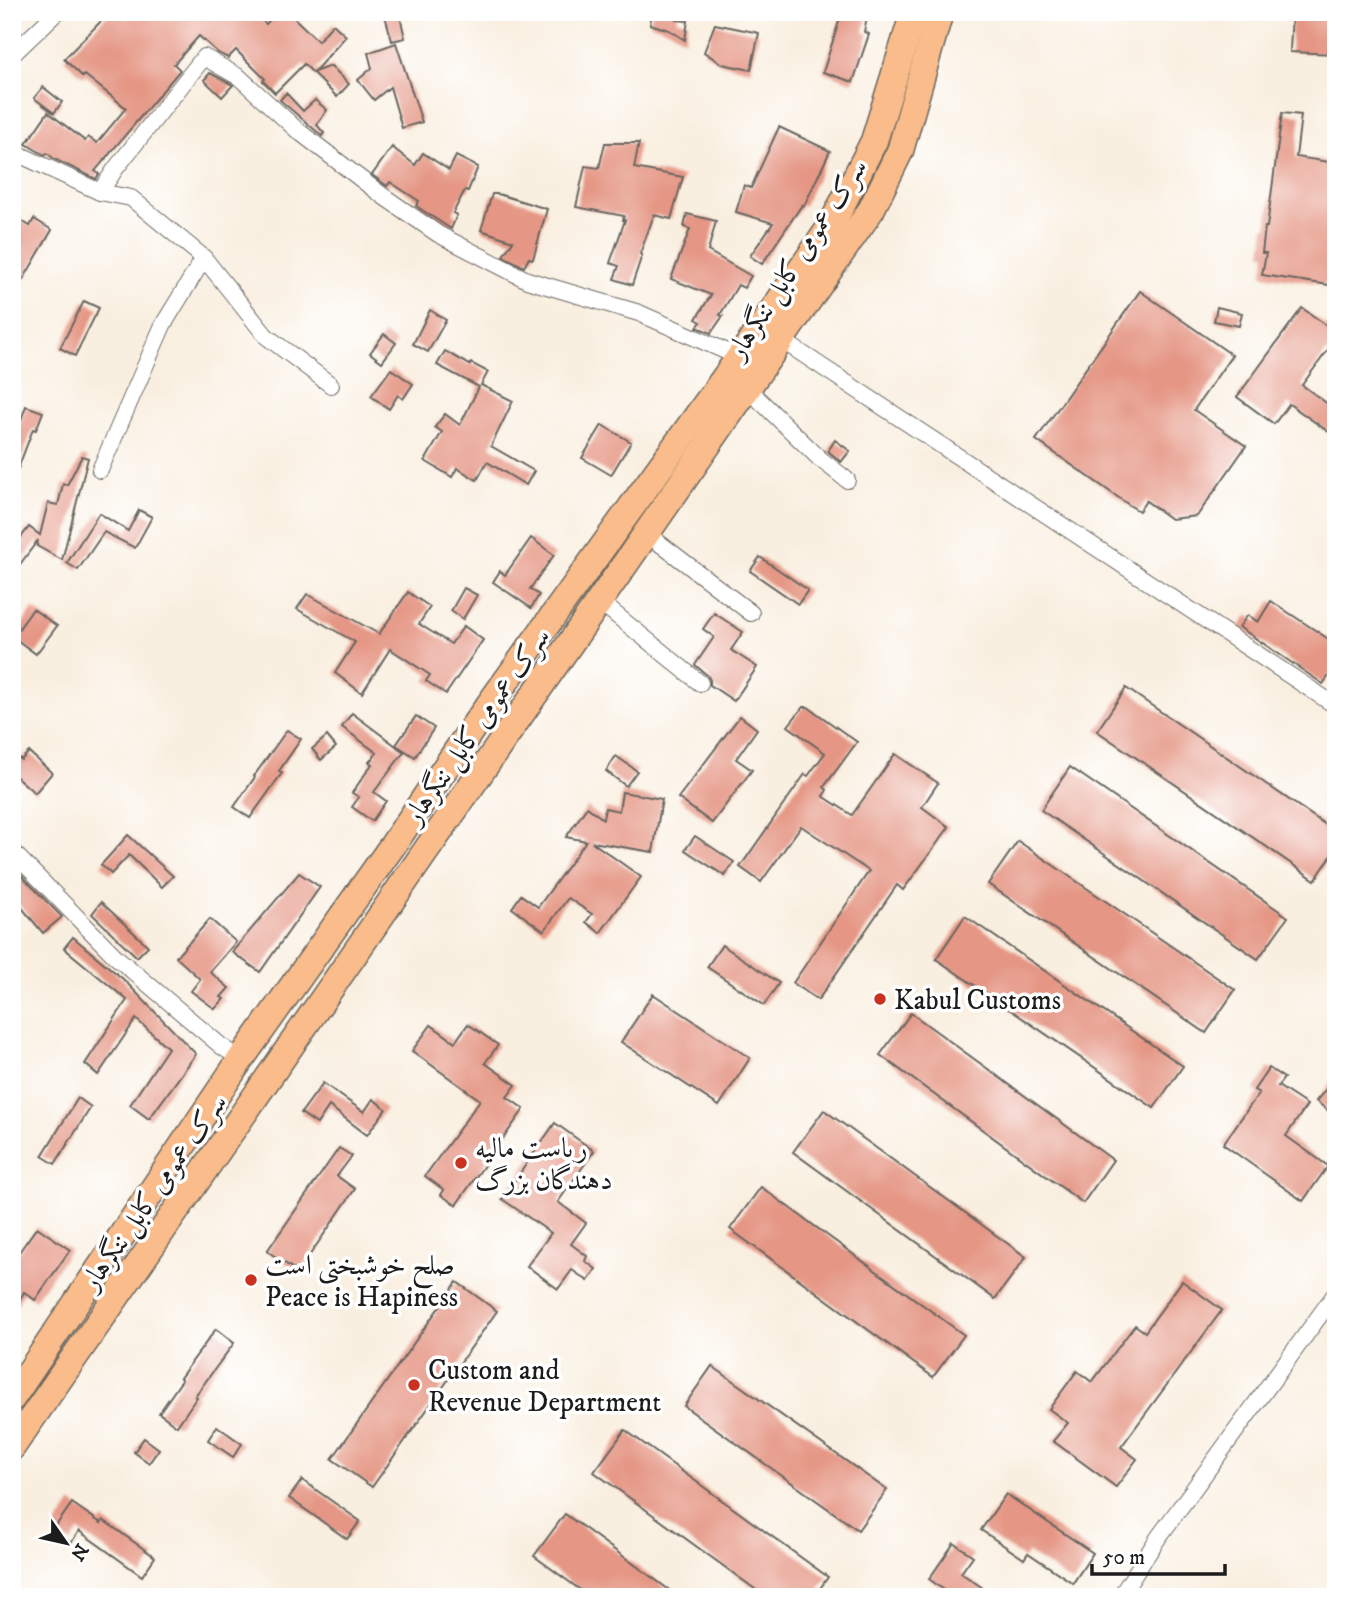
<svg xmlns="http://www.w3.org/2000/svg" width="1348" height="1609" viewBox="0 0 1348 1609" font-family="'IM FELL DW Pica',Amiri,serif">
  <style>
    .building { fill: #e59684 }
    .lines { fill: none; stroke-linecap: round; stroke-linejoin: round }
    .minor-casing { stroke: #696661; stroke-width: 18 }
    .trunk-casing { stroke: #696661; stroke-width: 29 }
    .minor { stroke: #fff; stroke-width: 16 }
    .trunk { stroke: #f9bc8a; stroke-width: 26 }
    .poi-dot { fill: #c8321e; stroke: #fff; stroke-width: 2.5 }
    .labels { text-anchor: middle; stroke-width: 7; stroke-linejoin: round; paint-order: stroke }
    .street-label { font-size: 28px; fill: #1c1c1c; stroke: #fff }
    .poi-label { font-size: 28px; fill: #1c1c1c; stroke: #fff; text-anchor: start }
  </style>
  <rect width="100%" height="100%" fill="#fff"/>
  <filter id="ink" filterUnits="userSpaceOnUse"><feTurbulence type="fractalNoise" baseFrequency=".0143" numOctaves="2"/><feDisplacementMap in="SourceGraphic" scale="14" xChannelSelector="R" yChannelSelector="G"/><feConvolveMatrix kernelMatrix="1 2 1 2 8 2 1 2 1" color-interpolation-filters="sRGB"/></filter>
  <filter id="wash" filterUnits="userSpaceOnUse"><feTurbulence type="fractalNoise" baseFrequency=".00686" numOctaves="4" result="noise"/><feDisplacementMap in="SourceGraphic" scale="28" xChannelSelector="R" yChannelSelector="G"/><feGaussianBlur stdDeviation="1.57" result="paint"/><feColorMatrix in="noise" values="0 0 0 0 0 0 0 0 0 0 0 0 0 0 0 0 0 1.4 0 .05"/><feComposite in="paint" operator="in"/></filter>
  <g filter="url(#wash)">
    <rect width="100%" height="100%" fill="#f9efe0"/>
    <g id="blocks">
      <g class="building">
        <polygon points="110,12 119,12 127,19 133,12 253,12 266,24 277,12 288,12 318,41 333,24 346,36 314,72 331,66 349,84 337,97 304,64 275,93 263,81 265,79 236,50 228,58 218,53 199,36 174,64 180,70 95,171 99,174 96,179 54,159 47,153 45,155 36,150 26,144 48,112 85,141 88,137 97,143 126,108 85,75 83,77 64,59"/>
        <polygon points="384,12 399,12 405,38 392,41"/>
        <polygon points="652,12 678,12 677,20 688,21 685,40 669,30 650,24"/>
        <polygon points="842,12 868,12 864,32 869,34 853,82 823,72"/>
        <polygon points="1292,12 1336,12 1336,54 1290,52"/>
        <polygon points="715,24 759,33 751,70 722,64 704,52"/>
        <polygon points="396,43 422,122 402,128 390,87 374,100 358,80 372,68 368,53"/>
        <polygon points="210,73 233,85 222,97 204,80"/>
        <polygon points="43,87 62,102 54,113 34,98"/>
        <polygon points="286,93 303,111 315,100 327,110 317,125 324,133 322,136 280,100"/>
        <polygon points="1282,113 1301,115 1296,157 1336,163 1336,286 1262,275 1266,253 1262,253 1265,227 1267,227"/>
        <polygon points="779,127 830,151 804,206 802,205 762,264 750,256 773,223 736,212 744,185 751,188"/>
        <polygon points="605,143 639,143 634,168 683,177 671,219 654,215 640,254 642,255 632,285 614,279 619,266 610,263 625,220 623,220 624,216 576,207 585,166 599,168"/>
        <polygon points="392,147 415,165 423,153 449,170 456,156 478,167 468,191 465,190 453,213 457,215 451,229 416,206 419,201 390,182 387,186 372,175"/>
        <polygon points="492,194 498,194 547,209 533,259 529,258 524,267 503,256 513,241 481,230"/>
        <polygon points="687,214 716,221 708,251 751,276 744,288 738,285 720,315 723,316 711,333 697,327 701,322 696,319 711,295 671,279 690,229 684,227"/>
        <polygon points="12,215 30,226 34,219 52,230 23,280 12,274"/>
        <polygon points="1140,291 1232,355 1194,410 1246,446 1197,516 1171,519 1146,501 1139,511 1129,505 1036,440"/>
        <polygon points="84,301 99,308 75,356 60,348"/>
        <polygon points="1217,307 1242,313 1239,326 1214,321"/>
        <polygon points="1302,308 1336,332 1336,339 1302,385 1336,410 1336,437 1289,404 1274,424 1237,397"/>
        <polygon points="430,310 446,320 428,352 413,344"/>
        <polygon points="384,334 396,343 382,362 370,353"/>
        <polygon points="445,351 470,365 471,363 488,372 481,385 513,401 491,446 534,471 526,485 487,462 477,480 457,468 452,477 425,461 442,432 435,427 445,414 460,425 479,387 437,365"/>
        <polygon points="391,369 413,384 403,399 398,395 389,409 371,396"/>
        <polygon points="26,406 43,412 36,430 33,429 14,479 12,479 12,426 18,428"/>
        <polygon points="602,425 631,442 611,475 582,458"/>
        <polygon points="835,440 850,451 841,462 828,451"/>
        <polygon points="82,456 88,458 62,560 37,546 38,540 12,575 12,549 29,527 40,535 48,503 58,505 63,484 67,485"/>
        <polygon points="139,510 152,517 135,548 104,532 78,570 67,563 99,513 128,531"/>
        <polygon points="531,538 554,555 530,589 539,595 531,608 493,582 500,571 505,575"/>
        <polygon points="760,557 808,590 798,604 750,571"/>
        <polygon points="464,588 477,595 463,619 451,611"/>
        <polygon points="408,592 430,607 419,624 451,644 464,626 483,640 446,694 426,681 430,675 390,649 362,693 335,673 355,642 297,609 307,594 379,634"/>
        <polygon points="1271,601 1336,644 1336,666 1323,684 1239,627 1248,615 1258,622"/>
        <polygon points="33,609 57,626 36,654 13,637"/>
        <polygon points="714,613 743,632 731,650 757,667 734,701 710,685 710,680 707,675 695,665 714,637 703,629"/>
        <polygon points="1126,688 1336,832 1336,849 1315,880 1097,731"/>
        <polygon points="803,707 808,707 857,742 824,787 827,790 823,796 852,815 895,754 938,783 922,807 949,827 903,890 897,885 818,1000 793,983 869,871 801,826 761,882 740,867 805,774 808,776 825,753 788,726"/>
        <polygon points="352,713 404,752 374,792 386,801 372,821 352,807 359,797 352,793 372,764 369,762 377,753 342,727"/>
        <polygon points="416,716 434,728 415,757 396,745"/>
        <polygon points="740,716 757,729 736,759 752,770 712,823 678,798"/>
        <polygon points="287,730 301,739 279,771 282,773 250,818 234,807 255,777 254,776"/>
        <polygon points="327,736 336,747 321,760 312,749"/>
        <polygon points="12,750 21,760 29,752 52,773 35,793 12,773"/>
        <polygon points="616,756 637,771 626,786 606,771"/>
        <polygon points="1070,767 1288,917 1258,959 1041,810"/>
        <polygon points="622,792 662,799 653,852 592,842 641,877 600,933 586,922 592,914 568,898 544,931 512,908 521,895 538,907 586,841 566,837 587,807 603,819 605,808 619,811"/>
        <polygon points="128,835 173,876 162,887 129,855 111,874 101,865"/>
        <polygon points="695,836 734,862 725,876 685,850"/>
        <polygon points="1018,841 1235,990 1206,1033 988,884"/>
        <polygon points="12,866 62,917 43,933 12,896"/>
        <polygon points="299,873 320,887 260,972 232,952"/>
        <polygon points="101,902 148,946 137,957 92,914"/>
        <polygon points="965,916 1183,1066 1154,1108 936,959"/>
        <polygon points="210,919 236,942 210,972 229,988 221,997 224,999 215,1009 191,991 200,979 176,957"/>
        <polygon points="73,937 123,979 196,1054 149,1119 130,1105 168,1048 136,1019 98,1075 85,1064 127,1000 64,948"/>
        <polygon points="722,945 779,983 764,1005 707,967"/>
        <polygon points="653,994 750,1058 719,1106 621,1042"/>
        <polygon points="911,1013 1113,1160 1083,1203 880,1055"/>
        <polygon points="468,1024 498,1045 485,1063 516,1085 507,1097 524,1109 456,1205 441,1195 444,1190 425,1176 480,1100 412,1051 431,1025 455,1042"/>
        <polygon points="1269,1068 1284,1078 1278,1086 1307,1105 1286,1136 1328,1166 1303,1201 1223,1144 1259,1093 1254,1090"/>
        <polygon points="1336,1077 1336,1117 1316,1101"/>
        <polygon points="323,1083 364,1112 373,1099 386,1109 367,1135 329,1106 317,1124 301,1113"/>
        <polygon points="78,1098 91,1107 55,1164 42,1156"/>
        <polygon points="824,1110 1026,1257 995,1299 793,1152"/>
        <polygon points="555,1123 594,1151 558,1202 586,1223 571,1244 587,1256 585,1261 596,1269 588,1281 572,1270 558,1289 527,1266 551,1233 502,1199"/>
        <polygon points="339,1148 352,1156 337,1176 355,1189 298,1272 267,1251"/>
        <polygon points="761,1187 964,1335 933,1377 730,1229"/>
        <polygon points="37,1227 70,1250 35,1300 24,1292 12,1314 12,1262"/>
        <polygon points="1182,1281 1222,1310 1121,1447 1137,1459 1116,1487 1053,1441 1068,1423 1049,1409 1077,1371 1092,1382 1135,1325 1145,1332"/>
        <polygon points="457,1282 497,1311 372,1487 332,1459"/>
        <polygon points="216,1329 234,1343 195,1396 197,1397 177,1426 159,1413 182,1380 180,1378"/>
        <polygon points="712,1366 887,1490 858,1530 684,1406"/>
        <polygon points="217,1426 242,1444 233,1457 208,1440"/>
        <polygon points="625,1430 828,1577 814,1597 766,1597 594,1472"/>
        <polygon points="144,1438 159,1449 149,1463 134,1452"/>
        <polygon points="302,1480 360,1521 347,1539 289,1498"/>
        <polygon points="1006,1494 1093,1553 1073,1583 1028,1553 1024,1559 981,1530"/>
        <polygon points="72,1503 101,1523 103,1520 155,1557 142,1576 79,1531 71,1543 53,1530"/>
        <polygon points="565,1514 679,1597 590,1597 534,1556"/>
        <polygon points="954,1543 973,1556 961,1573 996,1597 954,1597 929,1579"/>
      </g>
    </g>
  </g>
  <g filter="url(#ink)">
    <use href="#blocks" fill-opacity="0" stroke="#696661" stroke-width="2"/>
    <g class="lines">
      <g class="minor-casing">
        <g id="minor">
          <polyline points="12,55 57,12"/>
          <polyline points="12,151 100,192 116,168 204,57 239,77 297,130 383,196 438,234 527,280 639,313 739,357"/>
          <polyline points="100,192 131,198 204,258 266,336 331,385"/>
          <polyline points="774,335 1336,706"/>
          <polyline points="748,389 819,458 847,480"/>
          <polyline points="100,470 163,325 204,258"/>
          <polyline points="646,533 751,613"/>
          <polyline points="599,601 700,683"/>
          <polyline points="12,851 116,957 221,1046 241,1059"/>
          <polyline points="1120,1597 1158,1538 1336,1293"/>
        </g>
      </g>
      <g class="trunk-casing">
        <g id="trunk">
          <polyline points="12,1398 241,1059 395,842 473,727 762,326 831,226 874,141 914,12"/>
          <polyline points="12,1447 871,210 900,151 940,12"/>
        </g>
      </g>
      <use href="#minor" class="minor"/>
      <use href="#trunk" class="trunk"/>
    </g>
  </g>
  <g class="poi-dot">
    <circle cx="880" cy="999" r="7"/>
    <circle cx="461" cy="1163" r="7"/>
    <circle cx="251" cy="1280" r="7"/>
    <circle cx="414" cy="1385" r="7"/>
  </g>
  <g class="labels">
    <g class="street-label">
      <text transform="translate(796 258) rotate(-57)" y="10">سرک عمومی کابل ننگرهار</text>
      <text transform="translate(476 725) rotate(-55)" y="10">سرک عمومی کابل ننگرهار</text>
      <text transform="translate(153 1191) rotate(-55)" y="10">سرک عمومی کابل ننگرهار</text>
    </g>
    <g class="poi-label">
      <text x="894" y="1009">Kabul Customs</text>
      <text x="475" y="1157">ریاست مالیه<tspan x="475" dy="32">دهندگان بزرگ</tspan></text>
      <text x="265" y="1274">صلح خوشبختی است<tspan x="265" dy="32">Peace is Hapiness</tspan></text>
      <text x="428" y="1379">Custom and<tspan x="428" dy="32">Revenue Department</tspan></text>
    </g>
  </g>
  <rect width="1348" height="1609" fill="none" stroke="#fff" stroke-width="42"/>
  <g transform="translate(66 1543) rotate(124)" stroke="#ffffff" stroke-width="5" paint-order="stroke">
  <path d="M0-5L12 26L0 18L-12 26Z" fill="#1c1c1c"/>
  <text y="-10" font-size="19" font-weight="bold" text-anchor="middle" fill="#1c1c1c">N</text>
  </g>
  <path d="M1092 1564v10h133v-10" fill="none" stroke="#1c1c1c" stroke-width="3.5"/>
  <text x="1103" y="1564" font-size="21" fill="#1c1c1c" stroke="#ffffff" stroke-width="5" paint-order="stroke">50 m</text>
</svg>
